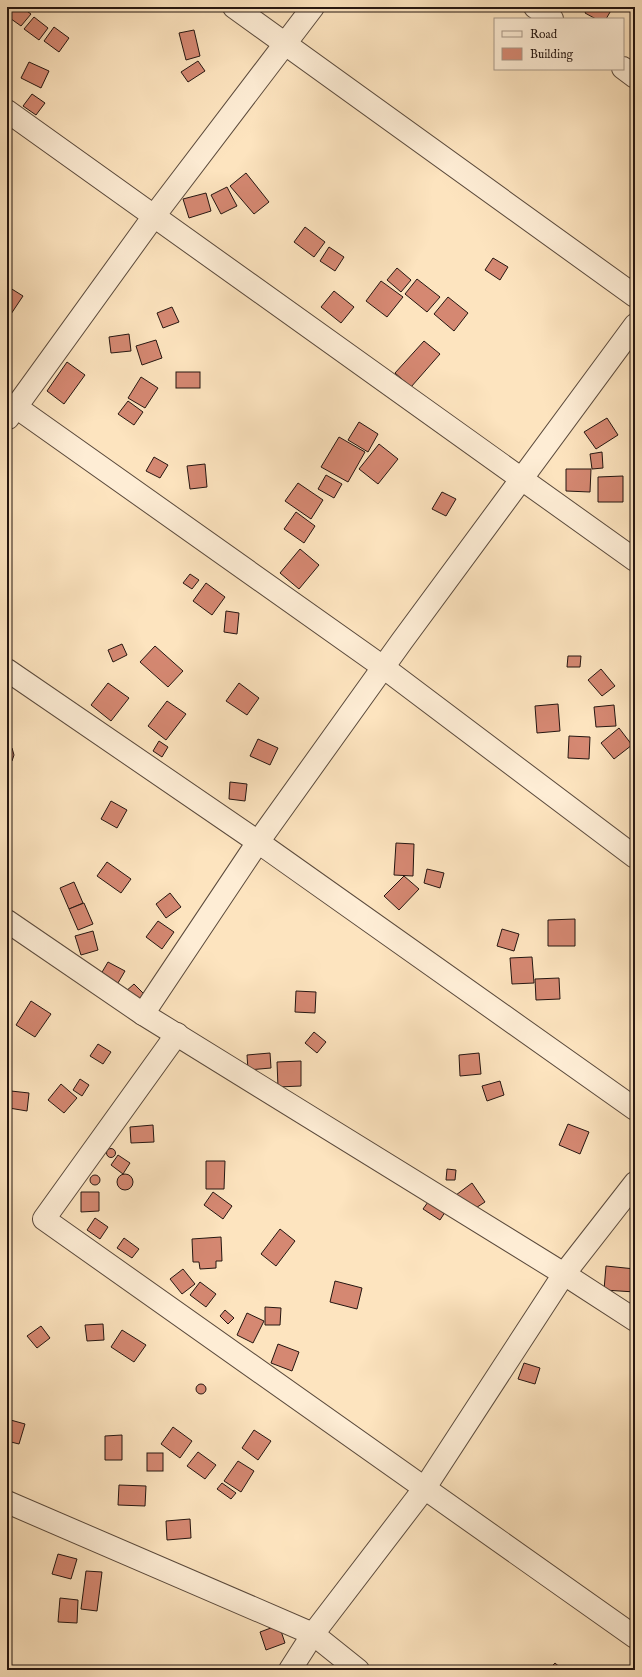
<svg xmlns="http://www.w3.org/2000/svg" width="642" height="1677" viewBox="0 0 642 1677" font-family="'IM FELL English',serif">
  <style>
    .building { fill: #d58872; stroke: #251611 }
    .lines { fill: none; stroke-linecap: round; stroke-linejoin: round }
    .minor-casing { stroke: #5b4a3c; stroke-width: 24 }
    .minor { stroke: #feedd5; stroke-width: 22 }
  </style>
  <rect width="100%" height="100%" fill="#fde4bf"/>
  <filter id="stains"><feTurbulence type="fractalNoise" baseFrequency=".005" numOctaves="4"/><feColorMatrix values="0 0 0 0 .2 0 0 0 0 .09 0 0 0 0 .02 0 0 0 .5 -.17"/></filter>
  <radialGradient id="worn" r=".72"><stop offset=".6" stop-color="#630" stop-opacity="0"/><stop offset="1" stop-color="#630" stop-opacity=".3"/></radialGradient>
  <g class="building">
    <polygon points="7,7 21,7 31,14 21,26 7,16"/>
    <polygon points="588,7 613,7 606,19 596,19 585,13"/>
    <polygon points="34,17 48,28 39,40 24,29"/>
    <polygon points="54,27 69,38 59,52 44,41"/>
    <polygon points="194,30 200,56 186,60 179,33"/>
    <polygon points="198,61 205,71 188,82 181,72"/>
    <polygon points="29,62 49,71 41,88 21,78"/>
    <polygon points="32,94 45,103 36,115 23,106"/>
    <polygon points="246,173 269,202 254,214 230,186"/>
    <polygon points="227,187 237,206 221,214 211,195"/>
    <polygon points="206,193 211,211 189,218 183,199"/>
    <polygon points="305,227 325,242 314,257 294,242"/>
    <polygon points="329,247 344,257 335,271 320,261"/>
    <polygon points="493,258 508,267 500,280 485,270"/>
    <polygon points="397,268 411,280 401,292 387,280"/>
    <polygon points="417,279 440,297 427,312 405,294"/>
    <polygon points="381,281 403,297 387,317 366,301"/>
    <polygon points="7,286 23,296 11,314 7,311"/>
    <polygon points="334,291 354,307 341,323 321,307"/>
    <polygon points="448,297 468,313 454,331 434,314"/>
    <polygon points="172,307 179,322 163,328 157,313"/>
    <polygon points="129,334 131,351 111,353 109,337"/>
    <polygon points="156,340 162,358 142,365 136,346"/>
    <polygon points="424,341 440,354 411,387 395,373"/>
    <polygon points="67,362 85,375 64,404 47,391"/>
    <rect x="176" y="372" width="24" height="16"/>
    <polygon points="141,377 158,388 145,408 128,398"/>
    <polygon points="128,401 143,412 134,425 118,414"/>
    <polygon points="607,418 618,435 596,449 584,432"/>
    <polygon points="359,422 378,434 368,452 348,440"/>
    <polygon points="339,437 365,452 348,482 321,467"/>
    <polygon points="379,444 398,459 378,484 359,469"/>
    <polygon points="602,452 603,468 592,469 590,454"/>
    <polygon points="154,457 168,465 160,478 146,471"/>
    <polygon points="205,464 207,487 190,489 187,466"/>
    <polygon points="566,469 591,469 590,492 566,491"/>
    <polygon points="326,475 342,484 334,498 318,489"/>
    <polygon points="623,476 623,502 598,502 598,477"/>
    <polygon points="298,483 323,500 311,519 285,501"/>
    <polygon points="442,492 456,499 446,516 432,509"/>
    <polygon points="296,512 315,526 304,543 284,529"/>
    <polygon points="300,549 319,565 299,589 280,573"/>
    <polygon points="190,574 199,580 192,589 183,583"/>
    <polygon points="206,583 225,597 212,615 193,601"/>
    <polygon points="226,611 239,613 237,634 224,632"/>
    <polygon points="122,644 127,655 113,662 108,650"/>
    <polygon points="155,646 183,671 168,687 140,662"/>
    <polygon points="568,656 581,656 580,667 567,667"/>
    <polygon points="601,669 615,686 602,696 588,680"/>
    <polygon points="108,683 129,698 111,721 91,705"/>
    <polygon points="239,683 259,698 247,715 226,701"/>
    <polygon points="167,701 186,714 166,740 148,726"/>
    <polygon points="558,704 560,731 537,733 535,706"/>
    <polygon points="614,705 616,726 596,727 594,707"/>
    <polygon points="619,728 632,745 614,759 601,743"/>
    <polygon points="569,736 590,737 589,759 568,758"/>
    <polygon points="258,739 278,748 270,765 250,756"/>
    <polygon points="159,741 168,747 162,757 153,751"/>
    <polygon points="7,745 12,748 14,755 12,761 7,764"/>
    <polygon points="230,782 247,784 245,801 229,799"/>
    <polygon points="111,801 127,810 117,828 101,819"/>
    <polygon points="396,843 414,844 413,876 394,875"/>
    <polygon points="107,862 131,879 121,893 97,876"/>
    <polygon points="427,869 444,873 440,888 424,883"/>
    <polygon points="404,876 419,889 399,910 384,896"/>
    <polygon points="74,882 83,903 69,909 60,888"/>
    <polygon points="170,893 181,907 166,918 156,904"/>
    <polygon points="84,903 93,924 78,930 69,909"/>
    <polygon points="575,919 575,946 548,946 548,920"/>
    <polygon points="158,921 174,932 162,949 146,937"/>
    <polygon points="502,929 519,934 514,951 497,946"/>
    <polygon points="93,931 98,950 81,955 75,936"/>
    <polygon points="532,957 534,983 512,984 510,958"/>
    <polygon points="108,962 125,971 115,988 98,979"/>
    <polygon points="559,978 560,999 536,1000 535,979"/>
    <polygon points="134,984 144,994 135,1003 125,992"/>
    <polygon points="296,991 316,992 315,1013 295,1012"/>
    <polygon points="31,1001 51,1014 35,1037 16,1025"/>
    <polygon points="314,1032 326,1042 317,1053 305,1043"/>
    <polygon points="98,1044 111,1052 103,1064 90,1056"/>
    <polygon points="270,1053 271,1068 248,1070 247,1055"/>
    <polygon points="479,1053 481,1074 460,1076 459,1055"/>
    <polygon points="301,1061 301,1086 278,1087 277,1062"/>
    <polygon points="80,1079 89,1085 82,1096 73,1090"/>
    <polygon points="500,1081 504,1095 487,1101 482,1086"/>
    <polygon points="61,1084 77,1098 64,1113 48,1100"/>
    <polygon points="11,1091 29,1093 27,1111 9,1108"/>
    <polygon points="568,1124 589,1132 580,1154 559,1145"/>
    <polygon points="153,1125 154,1142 131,1143 130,1127"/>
    <circle cx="111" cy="1153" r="4.5"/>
    <polygon points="118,1155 130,1163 123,1174 111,1165"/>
    <polygon points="206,1161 225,1161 224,1189 206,1189"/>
    <polygon points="447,1169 456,1170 455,1180 446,1180"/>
    <circle cx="125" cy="1182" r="8"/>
    <circle cx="95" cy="1180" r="5"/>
    <polygon points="472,1183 485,1202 468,1213 456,1195"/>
    <polygon points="81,1192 99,1192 99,1211 81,1212"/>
    <polygon points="213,1192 232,1206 223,1219 204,1205"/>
    <polygon points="433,1195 449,1206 440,1220 423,1209"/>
    <polygon points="95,1218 108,1227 100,1239 87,1230"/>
    <polygon points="280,1229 295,1241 276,1266 261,1254"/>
    <polygon points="221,1237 222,1261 216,1261 216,1268 200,1269 199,1262 193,1262 192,1239"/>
    <polygon points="124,1238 139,1249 132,1258 117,1248"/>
    <polygon points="606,1266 635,1269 635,1292 604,1290"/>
    <polygon points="183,1269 195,1284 182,1294 170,1279"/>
    <polygon points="335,1281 362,1288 357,1309 330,1302"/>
    <polygon points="200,1282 216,1294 206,1307 190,1295"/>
    <polygon points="265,1307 281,1308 280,1325 265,1325"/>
    <polygon points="225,1310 234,1318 228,1324 220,1316"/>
    <polygon points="247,1313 264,1321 253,1343 237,1335"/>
    <polygon points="103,1324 104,1340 87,1341 85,1325"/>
    <polygon points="41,1326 50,1338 37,1348 27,1336"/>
    <polygon points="122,1330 146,1345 134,1362 111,1347"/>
    <polygon points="278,1344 299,1352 292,1371 271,1363"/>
    <polygon points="524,1363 540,1368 535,1384 518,1379"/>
    <circle cx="201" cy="1389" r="5"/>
    <polygon points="7,1419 25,1424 19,1444 7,1441"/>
    <polygon points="173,1427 192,1441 180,1458 161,1444"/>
    <polygon points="254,1430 271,1441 258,1460 242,1448"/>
    <polygon points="122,1435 122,1460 105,1460 105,1436"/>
    <polygon points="198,1452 216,1465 205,1479 187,1466"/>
    <rect x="147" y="1453" width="16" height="18"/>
    <polygon points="238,1461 254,1471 241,1492 224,1481"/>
    <polygon points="222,1483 236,1493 231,1499 217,1489"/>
    <polygon points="119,1485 146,1486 145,1506 118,1505"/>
    <polygon points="190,1519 191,1538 167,1540 166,1521"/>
    <rect x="7" y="1554" width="3" height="22"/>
    <polygon points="58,1554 77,1559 71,1579 52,1574"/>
    <polygon points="86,1571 102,1572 97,1611 81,1609"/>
    <polygon points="60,1598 78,1600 77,1623 58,1622"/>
    <polygon points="279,1625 285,1643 266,1650 260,1632"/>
    <polygon points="555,1663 563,1670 548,1670"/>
  </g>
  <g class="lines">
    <g class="minor-casing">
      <g id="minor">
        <polyline points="234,7 635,296"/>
        <polyline points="535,7 552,19"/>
        <polyline points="623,68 635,77"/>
        <polyline points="7,111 635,560"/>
        <polyline points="16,407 383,667 635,857"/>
        <polyline points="8,418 154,216 313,7"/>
        <polyline points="7,670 258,842 635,1109"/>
        <polyline points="7,921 143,1014 564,1274 635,1320"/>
        <polyline points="143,1014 258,842 402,641 635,325"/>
        <polyline points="177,1034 44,1219 635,1637"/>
        <polyline points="7,1502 313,1634 358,1670"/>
        <polyline points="290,1670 313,1634 424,1489 564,1274 635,1183"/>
      </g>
    </g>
    <use href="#minor" class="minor"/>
  </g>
  <rect width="642" height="1677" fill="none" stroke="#fde4bf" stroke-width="24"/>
  <rect x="8" y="8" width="626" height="1661" fill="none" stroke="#251611" stroke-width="2"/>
  <rect x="12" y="12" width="618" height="1653" fill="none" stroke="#251611"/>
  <rect x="494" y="18" width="130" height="52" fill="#feedd5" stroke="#a79787"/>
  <rect x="502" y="31" width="20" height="6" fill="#feedd5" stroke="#a79787"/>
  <text x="530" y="38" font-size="12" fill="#251611">Road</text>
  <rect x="502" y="48" width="20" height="12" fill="#d58872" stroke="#a79787"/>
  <text x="530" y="58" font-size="12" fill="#251611">Building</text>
  <rect width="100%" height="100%" filter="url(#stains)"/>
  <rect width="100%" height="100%" fill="url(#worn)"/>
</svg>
